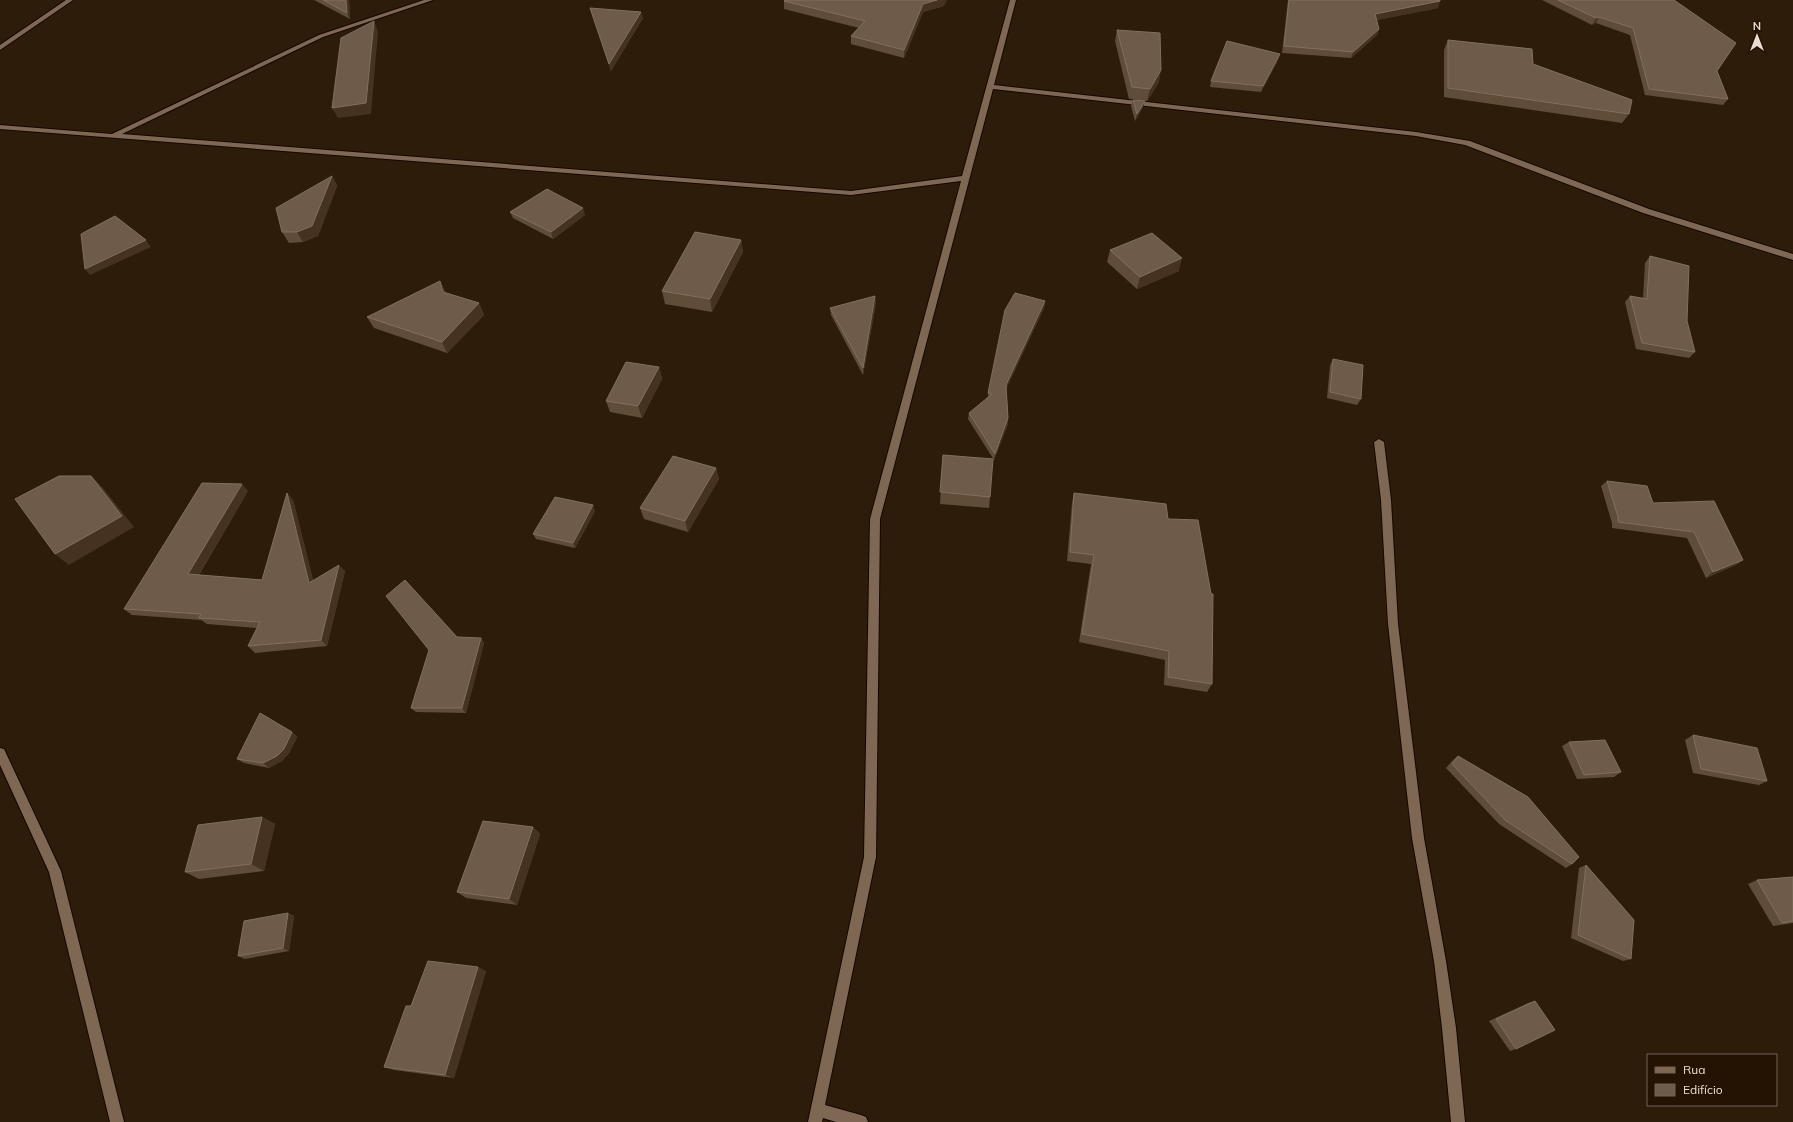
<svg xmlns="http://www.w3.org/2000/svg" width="1793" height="1122" viewBox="0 0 1793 1122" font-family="Mulish,sans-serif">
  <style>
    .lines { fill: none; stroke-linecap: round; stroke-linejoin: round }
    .street-casing { stroke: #160600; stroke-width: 2 }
    .street { fill: #7e6854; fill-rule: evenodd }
    .wall { fill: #5f4c39 }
    .shaded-wall { fill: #453220 }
    .building { fill: #6e5b4a; stroke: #81705f }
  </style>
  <rect width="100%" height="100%" fill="#2e1c0a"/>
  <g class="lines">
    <g class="street-casing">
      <g id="street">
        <polygon points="66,0 73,0 0,50 0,45"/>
        <polygon points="424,0 433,0 323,37 122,134 851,191 962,176 1010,0 1016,0 994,85 1416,132 1470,141 1649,209 1793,254 1793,260 1643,213 1465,145 1416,136 993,89 880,519 876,857 825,1105 861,1115 866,1117 868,1122 836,1122 823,1118 822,1122 808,1122 864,857 870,519 961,181 851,195 0,129 0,125 112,134 319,35"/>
        <polygon points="1379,439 1384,442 1391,500 1398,624 1424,838 1446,961 1456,1028 1465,1122 1451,1122 1442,1028 1434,961 1412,838 1388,624 1381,500 1374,442"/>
        <polygon points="0,748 4,749 61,871 124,1122 110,1122 49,872 0,765"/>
      </g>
    </g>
    <use href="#street" class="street"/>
  </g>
  <g class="wall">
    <polygon points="314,0 349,0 350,19"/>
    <polygon points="1288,0 1440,0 1438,8 1377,20 1379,29 1377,35 1351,58 1282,53"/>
    <polygon points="1542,0 1674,0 1717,71 1728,99 1723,105 1645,95 1630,35 1596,23 1592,25"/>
    <polygon points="784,1 944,6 923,12 904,58 851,44 851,36 859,28 784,9"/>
    <polygon points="590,8 643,18 611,71"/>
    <polygon points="1117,30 1159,82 1147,101 1129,99 1115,41"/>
    <polygon points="1448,40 1533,64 1629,114 1622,123 1444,97 1444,50"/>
    <polygon points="1278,60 1261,92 1210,87 1211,81"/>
    <polygon points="1133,100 1143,107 1135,121 1131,106"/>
    <polygon points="332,176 337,186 318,236 303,242 289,243 282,232"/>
    <polygon points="510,212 585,215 553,239 513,218"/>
    <polygon points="741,240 743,252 712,312 665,304 662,291"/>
    <polygon points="1110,250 1179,271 1137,289 1107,262"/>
    <polygon points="1650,256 1695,352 1689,358 1636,349 1625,302 1630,296 1643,298 1645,263"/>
    <polygon points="446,292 446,293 479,303 484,315 447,353 374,328 367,317"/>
    <polygon points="1045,301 1044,308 1006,389 1008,418 1008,424 994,460 968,419 969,413 988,398 988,393"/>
    <polygon points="876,303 863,375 831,315 830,308"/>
    <polygon points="1333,359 1361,399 1357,405 1327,398 1330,365"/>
    <polygon points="659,367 662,379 642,418 610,412 606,401"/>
    <polygon points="943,455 990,497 989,508 940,504"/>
    <polygon points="716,468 719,479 688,532 644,519 640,508"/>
    <polygon points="1607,481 1653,503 1743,560 1736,565 1706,578 1687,538 1612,528 1612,523 1601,486"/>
    <polygon points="248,491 199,575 262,580 287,493 293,500 313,580 345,571 327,646 255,653 248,646 257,628 207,624 201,620 132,615 124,609"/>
    <polygon points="1074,493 1168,519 1212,684 1207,692 1164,685 1165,660 1079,642 1091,564 1067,561 1072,503"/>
    <polygon points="595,511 575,548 536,539 533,534"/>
    <polygon points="481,638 484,643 466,713 416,712 411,708"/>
    <polygon points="292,732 297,737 289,753 282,761 269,768 244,763 237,759"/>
    <polygon points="1693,735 1767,781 1759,785 1693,773 1685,740"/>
    <polygon points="1569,742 1621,772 1614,777 1577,779 1562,746"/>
    <polygon points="1458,756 1572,864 1566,868 1499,824 1446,768 1453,760"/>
    <polygon points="262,817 275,824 264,871 199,879 185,872"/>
    <polygon points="533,827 540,834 517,905 466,898 457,892"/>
    <polygon points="1586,865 1631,959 1623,961 1571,938 1579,868"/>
    <polygon points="1793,877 1793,923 1773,926 1748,884 1757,880"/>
    <polygon points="288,913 294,916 289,951 245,959 238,956"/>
    <polygon points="486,971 454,1078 394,1070 384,1067 411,1006"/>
    <polygon points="1535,1001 1516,1049 1510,1051 1489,1021 1528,1003"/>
  </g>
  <g class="shaded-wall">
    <polygon points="346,0 349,0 350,19 347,13"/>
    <polygon points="937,0 947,0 944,6 923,12 904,58 904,50 923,4"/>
    <polygon points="1440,1 1438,8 1372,21 1375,14"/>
    <polygon points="641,12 643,18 611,71 609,64"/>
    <polygon points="1599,17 1596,23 1592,25 1596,18"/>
    <polygon points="374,21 378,32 371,114 338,118 332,108"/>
    <polygon points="1379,29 1377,35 1351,58 1353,52"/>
    <polygon points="1280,54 1278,60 1261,92 1263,86"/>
    <polygon points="1161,70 1159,82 1147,101 1150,89"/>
    <polygon points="1145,101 1143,107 1135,121 1137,114"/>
    <polygon points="332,176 337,186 318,236 303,242 297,232"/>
    <polygon points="583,208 585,215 553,239 551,232"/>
    <polygon points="146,240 151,247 90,275 85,269"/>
    <polygon points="741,240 743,252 712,312 710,299"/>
    <polygon points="1182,258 1179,271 1137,289 1140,277"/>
    <polygon points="440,281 446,292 449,304 443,292"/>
    <polygon points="875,296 876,303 863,375 863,368"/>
    <polygon points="1045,301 1044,308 1005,391 1006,385"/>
    <polygon points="479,303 484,315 447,353 442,342"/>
    <polygon points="659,367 662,379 642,418 638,406"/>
    <polygon points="1008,418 1008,424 994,460 995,454"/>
    <polygon points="716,468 719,479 688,532 685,521"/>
    <polygon points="91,476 103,488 134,527 69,565 55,554"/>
    <polygon points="242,484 248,491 195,581 188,574"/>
    <polygon points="287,493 293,500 315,589 309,583"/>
    <polygon points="593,505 595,511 575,548 573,543"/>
    <polygon points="1743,560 1736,565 1706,578 1713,572"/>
    <polygon points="339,565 345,571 327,646 321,640"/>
    <polygon points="481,638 484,643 466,713 462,708"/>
    <polygon points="292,732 297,737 289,753 282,761 269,768 263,763"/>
    <polygon points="262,817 275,824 264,871 251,864"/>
    <polygon points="533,827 540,834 517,905 509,899"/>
    <polygon points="288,913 294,916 289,951 283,948"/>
    <polygon points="478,967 486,971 454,1078 445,1075"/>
  </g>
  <g class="building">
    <polygon points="323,0 346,0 347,13"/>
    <polygon points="785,0 937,0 923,4 904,50 851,36 865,21 784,1"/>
    <polygon points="1289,0 1440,0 1440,1 1375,14 1379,29 1353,52 1284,46"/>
    <polygon points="1558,0 1674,0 1736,43 1717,71 1728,99 1649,89 1633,28 1599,17 1596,18"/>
    <polygon points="590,8 641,12 609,64"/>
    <polygon points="374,21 366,103 332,108 341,38"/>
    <polygon points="1117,30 1160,33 1161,70 1150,89 1132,87"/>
    <polygon points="1448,40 1532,49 1533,64 1632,100 1629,114 1448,88"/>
    <polygon points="1227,41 1280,54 1263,86 1211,81"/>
    <polygon points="1133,100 1145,101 1137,114"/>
    <polygon points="332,176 312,226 297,232 282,232 276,208"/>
    <polygon points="547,189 583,208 551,232 510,212"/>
    <polygon points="115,216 146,240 85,269 81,234"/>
    <polygon points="695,232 741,240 710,299 662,291"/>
    <polygon points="1152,233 1182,258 1140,277 1110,250"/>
    <polygon points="1650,256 1689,266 1687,321 1695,352 1642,343 1630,296 1647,299"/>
    <polygon points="440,281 443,292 479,303 442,342 367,317"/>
    <polygon points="1015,293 1045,301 1006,385 1008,418 995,454 969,413 992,394 988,393 1005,310"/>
    <polygon points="875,296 863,368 830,308"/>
    <polygon points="1333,359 1363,365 1361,399 1330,392"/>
    <polygon points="626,362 659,367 638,406 606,401"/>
    <polygon points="943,455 993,459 990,497 940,492"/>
    <polygon points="673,456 716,468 685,521 640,508"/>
    <polygon points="59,476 91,476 122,516 55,554 15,499"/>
    <polygon points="1607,481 1647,486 1653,503 1714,501 1743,560 1713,572 1694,532 1618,522 1618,517"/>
    <polygon points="202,483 242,484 188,574 262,580 287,493 309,583 339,565 321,640 248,646 260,622 199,618 201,614 124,609"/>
    <polygon points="1074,493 1166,504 1168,519 1198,520 1211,594 1213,594 1212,684 1168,677 1169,651 1082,634 1094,555 1070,552"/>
    <polygon points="555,497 593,505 573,543 533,534"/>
    <polygon points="405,580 457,637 481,638 462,708 411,708 429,650 386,596"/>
    <polygon points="260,713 292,732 284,749 277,756 263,763 237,759"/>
    <polygon points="1693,735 1757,748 1767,781 1701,769"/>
    <polygon points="1605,740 1621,772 1584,775 1569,742"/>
    <polygon points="1458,756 1528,797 1579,857 1572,864 1505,820 1452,764"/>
    <polygon points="262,817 251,864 185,872 198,825"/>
    <polygon points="483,821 533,827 509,899 457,892"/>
    <polygon points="1586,865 1634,920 1631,959 1578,935"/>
    <polygon points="1793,877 1793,921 1782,923 1757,880"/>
    <polygon points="288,913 283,948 238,956 244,921"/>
    <polygon points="428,961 478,967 445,1075 384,1067 406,1006 411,1006"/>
    <polygon points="1535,1001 1555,1030 1516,1049 1496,1019"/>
  </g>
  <rect x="1647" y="1054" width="130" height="52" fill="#241303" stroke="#736355"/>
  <rect x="1655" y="1067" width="20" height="6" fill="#7e6854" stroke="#736355"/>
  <text x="1683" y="1074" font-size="12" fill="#e9dcd1">Rua</text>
  <rect x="1655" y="1084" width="20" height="12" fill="#6e5b4a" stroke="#736355"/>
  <text x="1683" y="1094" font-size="12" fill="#e9dcd1">Edifício</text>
  <g transform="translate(1757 36)" stroke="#241303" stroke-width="3" paint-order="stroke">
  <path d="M0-3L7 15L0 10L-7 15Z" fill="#e9dcd1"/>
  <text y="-6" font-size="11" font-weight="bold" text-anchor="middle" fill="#e9dcd1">N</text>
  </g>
</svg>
